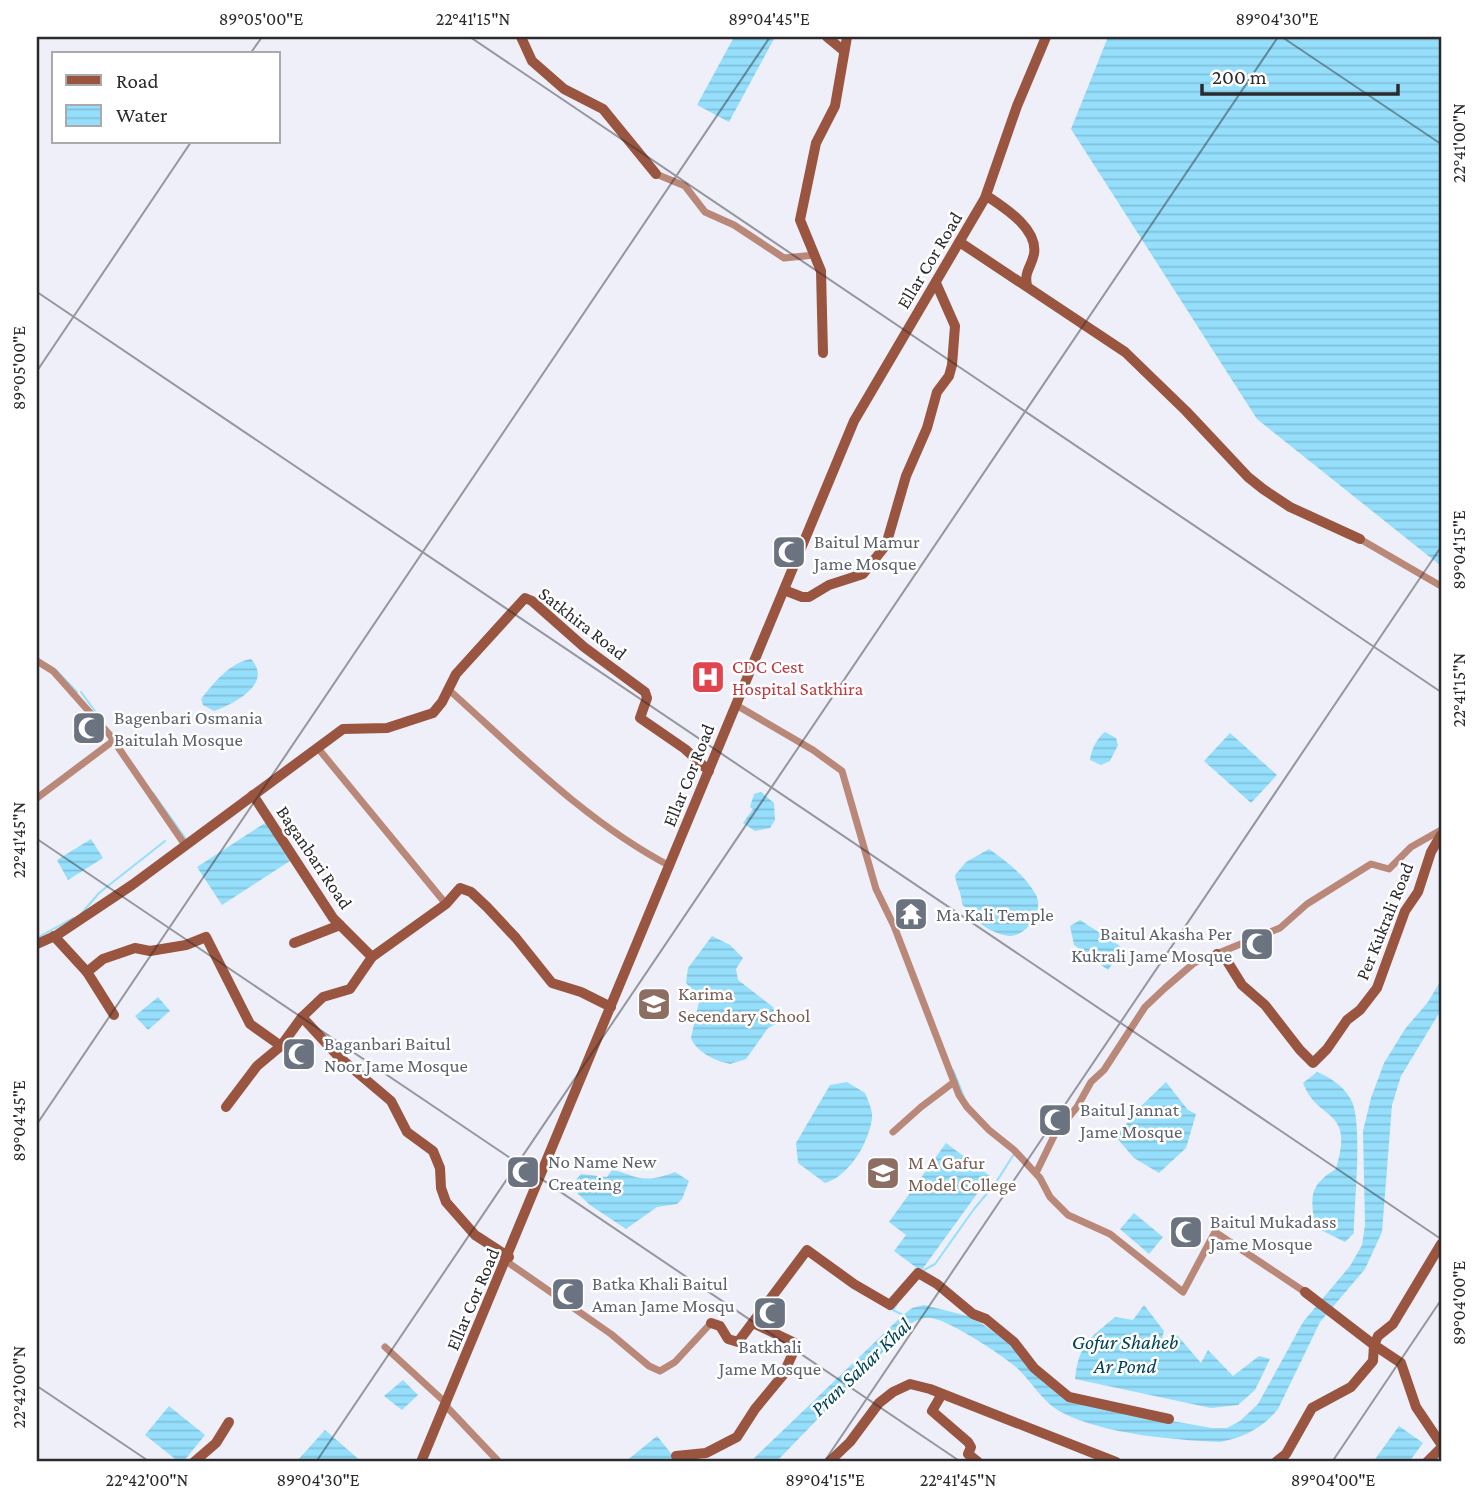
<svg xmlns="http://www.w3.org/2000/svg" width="1478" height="1499" viewBox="0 0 1478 1499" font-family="'Crimson Pro',serif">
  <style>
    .water { fill: url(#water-rules) }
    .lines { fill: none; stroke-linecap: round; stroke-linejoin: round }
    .stream { stroke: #95dffc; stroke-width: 2 }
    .street { stroke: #b98878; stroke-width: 7 }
    .secondary { stroke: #99553f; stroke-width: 10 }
    .ticks { fill: none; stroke: #2b2b2f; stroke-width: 2; stroke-opacity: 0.45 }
    .labels { text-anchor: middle; stroke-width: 5; stroke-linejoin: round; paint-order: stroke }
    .street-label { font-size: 19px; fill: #2b2b2f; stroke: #fff }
    .worship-label { font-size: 19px; fill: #5b616d; stroke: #fff; text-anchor: start }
    .health-label { font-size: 19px; fill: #be3a42; stroke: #fff; text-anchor: start }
    .education-label { font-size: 19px; fill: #785e54; stroke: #fff; text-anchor: start }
    .water-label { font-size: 21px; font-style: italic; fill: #004357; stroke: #fff }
    .neatline { fill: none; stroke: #2b2b2f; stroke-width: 2.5 }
    .ticks-label { font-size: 18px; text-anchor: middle; fill: #2b2b2f }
  </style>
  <defs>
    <pattern id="water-rules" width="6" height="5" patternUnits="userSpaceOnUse" patternTransform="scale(1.75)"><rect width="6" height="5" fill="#95dffc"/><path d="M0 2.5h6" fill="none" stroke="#81c0d8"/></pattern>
  </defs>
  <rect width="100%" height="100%" fill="#eeeff9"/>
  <g class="water">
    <polygon points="734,37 775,37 729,122 697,105"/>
    <polygon points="1108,37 1441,37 1441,566 1257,419 1071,129"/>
    <path d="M 251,659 C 274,684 233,704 214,711 L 203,705 L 201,699 C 214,683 230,662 251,659 Z"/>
    <path d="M 1105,732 L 1116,738 L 1118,745 L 1110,761 L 1101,765 L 1090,760 C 1091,750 1097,738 1105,732 Z"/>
    <polygon points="1230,733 1277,775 1251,803 1204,761"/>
    <polygon points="761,792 774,803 775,820 770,828 755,831 743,823 753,809 750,807 754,794"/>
    <polygon points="268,821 293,859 222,905 197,867"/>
    <polygon points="91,839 103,858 68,880 57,860"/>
    <path d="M 989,849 C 1006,861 1025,875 1036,895 C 1044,910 1029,934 1011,936 C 1007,936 999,934 995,932 C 982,928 971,914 962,904 C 962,893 956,886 955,875 L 966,862 Z"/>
    <polygon points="1080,920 1120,946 1122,950 1108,970 1074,945 1070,926"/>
    <path d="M 712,936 L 730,945 L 743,958 L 736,969 L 738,980 L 773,1007 L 778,1023 L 768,1028 L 746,1059 L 730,1064 C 716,1061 696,1052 691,1038 L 700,997 L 686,983 L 688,968 Z"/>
    <path d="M 1441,980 L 1441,1010 L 1401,1076 L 1392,1105 L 1382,1232 L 1365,1269 L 1320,1322 L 1278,1409 C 1263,1428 1243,1438 1220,1442 C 1174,1440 1104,1434 1063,1413 C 1044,1404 1032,1382 1017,1368 C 1004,1356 946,1318 930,1318 C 923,1317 916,1321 910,1324 L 776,1462 L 750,1462 L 903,1315 L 912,1308 L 924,1305 L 972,1317 L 1013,1345 L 1056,1389 L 1121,1412 L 1212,1428 L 1227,1428 L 1240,1421 L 1258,1404 L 1303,1322 L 1350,1266 L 1362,1245 L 1365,1225 L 1363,1131 L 1371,1098 L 1384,1063 L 1405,1029 L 1428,1002 Z"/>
    <polygon points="158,997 170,1011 148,1030 135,1016"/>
    <path d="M 1317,1072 C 1331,1078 1342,1085 1350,1098 C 1364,1118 1354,1205 1354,1233 L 1345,1242 L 1315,1227 C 1311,1196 1308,1186 1336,1169 C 1355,1106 1318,1123 1303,1083 Z"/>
    <path d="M 847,1082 L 865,1093 C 868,1100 873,1111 872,1119 C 868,1144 849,1176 825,1183 L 798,1163 L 796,1143 L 830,1085 Z"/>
    <polygon points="1166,1082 1188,1110 1196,1114 1186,1148 1159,1173 1134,1158 1116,1137 1138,1109"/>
    <polygon points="946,1143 990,1176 921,1271 894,1251 906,1235 889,1222"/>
    <path d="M 612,1170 C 622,1171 631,1177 641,1178 C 653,1180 664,1176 675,1172 L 689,1181 L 682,1199 L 677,1204 L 657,1207 L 626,1229 L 590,1205 L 573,1189 L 574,1182 L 581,1174 L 607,1177 Z"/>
    <polygon points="1134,1213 1163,1237 1149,1254 1120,1229"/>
    <path d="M 1144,1305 L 1164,1331 L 1159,1350 L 1177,1335 L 1201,1363 L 1208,1350 L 1233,1376 L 1259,1356 L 1270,1359 L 1255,1390 L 1238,1405 L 1211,1408 L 1075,1379 C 1079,1344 1089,1339 1115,1317 L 1133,1320 Z"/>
    <polygon points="403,1380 418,1395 402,1410 384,1396"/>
    <polygon points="169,1406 205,1435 183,1462 179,1462 145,1435"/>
    <polygon points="1399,1426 1423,1443 1409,1462 1373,1462"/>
    <polygon points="325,1430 362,1462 296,1462"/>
    <polygon points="657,1436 678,1462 625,1462"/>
  </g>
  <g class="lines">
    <g class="stream">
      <polyline points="56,670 77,692"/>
      <polyline points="81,692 103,722"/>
      <polyline points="153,793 186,839"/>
      <polyline points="81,914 99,893 165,841"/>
      <polyline points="37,938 73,918"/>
      <polyline points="953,1070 964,1097"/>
      <polyline points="924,1270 935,1264 974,1209 995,1184 1014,1154"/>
      <polyline points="897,1304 893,1310 903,1315"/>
    </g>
    <g class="street">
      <polyline points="656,174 685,186 705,212 734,225 784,258 815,255"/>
      <polyline points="1360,539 1441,586"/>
      <polyline points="37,661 53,671 109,734 185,845"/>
      <path d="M 448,689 C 518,752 586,822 670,866"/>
      <polyline points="736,705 813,750 842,771 876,889 894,926 959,1095 967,1107 989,1130 1014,1150 1040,1178 1050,1197 1068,1215 1110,1234 1183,1292 1215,1232 1305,1292"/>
      <polyline points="317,747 446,904"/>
      <polyline points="37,798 113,741"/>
      <polyline points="893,1132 921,1107 954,1082"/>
      <polyline points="1036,1173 1055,1134 1077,1107 1091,1082 1104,1070 1145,1007 1165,988 1194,963 1280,928 1307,904 1371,864 1389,869 1411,847 1441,830"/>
      <polyline points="506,1261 611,1334 649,1366 660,1371 675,1362 711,1323"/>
      <polyline points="385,1347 447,1404"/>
      <polyline points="446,1406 499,1462"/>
    </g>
    <g class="secondary">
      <polyline points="521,37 532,61 564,89 603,109 656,174"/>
      <polyline points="827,37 844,51"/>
      <path d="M 990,198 C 1008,210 1038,230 1034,254 C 1031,268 1024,271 1027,286"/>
      <polyline points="961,243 1125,352 1186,411 1248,477 1263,489 1290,507 1360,539"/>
      <polyline points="823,353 821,271 800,220 816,143 835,106 847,37"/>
      <polyline points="784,590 802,597 809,597 829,585 863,574 886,545 906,476 927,428 937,392 949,376 952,365 955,326 936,283"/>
      <polyline points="253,795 333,918 372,957 350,989 323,997 302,1017"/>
      <polyline points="54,936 87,972"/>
      <polyline points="294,943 340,925"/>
      <polyline points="37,944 57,935 132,885 343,729 387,728 433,713 442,702 456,674 525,598 532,601 584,647 645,692 647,698 640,718 685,749 709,771"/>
      <polyline points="1217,954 1227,961 1242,985 1265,1005 1300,1050 1313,1063 1327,1049 1347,1020 1360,1010 1377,988 1405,911 1418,892 1431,852 1441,835"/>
      <polyline points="372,957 446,904 460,888 471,892 487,907 516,938 552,983 581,992 611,1007"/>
      <polyline points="114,1015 87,972 103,959 135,948 150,951 186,945 206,937 250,1024 281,1046"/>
      <polyline points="226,1107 257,1066 281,1046 302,1017 339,1057 391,1101 407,1132 433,1151 440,1168 441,1188 446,1202 475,1235 509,1257"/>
      <polyline points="1441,1244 1393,1324 1378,1336 1374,1345 1401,1363 1416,1407 1441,1444"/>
      <polyline points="711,1323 720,1326 728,1339 738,1342 807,1250 854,1284 890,1305 918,1273 937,1284 973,1314 986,1319 1014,1342 1034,1368 1069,1397 1169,1419"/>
      <polyline points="942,1394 932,1411 968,1442 971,1447 968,1454 978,1462"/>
      <polyline points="676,1456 706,1453 737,1437 755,1409 783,1375 797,1344 753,1323"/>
      <polyline points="194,1462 216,1443 229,1422"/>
      <polyline points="421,1462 854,421 985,198 1017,106 1046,37"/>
      <polyline points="829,1462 850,1442 879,1403 893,1392 910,1384 930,1389 1116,1462"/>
      <polyline points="1276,1462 1286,1454 1312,1408 1351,1387 1373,1361 1374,1345 1305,1292"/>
      <polyline points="1427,1462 1441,1448"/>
    </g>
  </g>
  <path class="ticks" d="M 470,37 L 1441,692M 1282,37 L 1441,144M 250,54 L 262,37M 37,292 L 1441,1239M 37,371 L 191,142M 37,839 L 961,1462M 37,1124 L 770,37M 37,1386 L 150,1462M 316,1462 L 1278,37M 824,1462 L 1441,547M 1332,1462 L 1441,1300"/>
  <defs>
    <g id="mosque-square" transform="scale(1.75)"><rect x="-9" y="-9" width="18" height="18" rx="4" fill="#6b7280" stroke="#fff"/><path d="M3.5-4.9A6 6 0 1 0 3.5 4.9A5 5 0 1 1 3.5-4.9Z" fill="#fff"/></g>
    <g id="hospital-square" transform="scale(1.75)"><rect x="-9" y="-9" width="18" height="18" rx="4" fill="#e0444e" stroke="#fff"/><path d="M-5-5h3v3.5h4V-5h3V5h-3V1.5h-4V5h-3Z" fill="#fff"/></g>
    <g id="temple-square" transform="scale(1.75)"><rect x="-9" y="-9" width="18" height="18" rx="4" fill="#6b7280" stroke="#fff"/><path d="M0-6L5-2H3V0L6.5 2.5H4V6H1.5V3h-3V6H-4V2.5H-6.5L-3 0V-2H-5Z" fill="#fff"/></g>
    <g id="school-square" transform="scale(1.75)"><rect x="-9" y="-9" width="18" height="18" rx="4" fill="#8d6e63" stroke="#fff"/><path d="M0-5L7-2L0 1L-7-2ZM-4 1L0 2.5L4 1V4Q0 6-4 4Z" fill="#fff"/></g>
    <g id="university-square" transform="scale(1.75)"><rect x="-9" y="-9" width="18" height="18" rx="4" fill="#8d6e63" stroke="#fff"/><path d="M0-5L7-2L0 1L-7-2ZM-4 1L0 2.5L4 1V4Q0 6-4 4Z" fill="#fff"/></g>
  </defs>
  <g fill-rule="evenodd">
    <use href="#mosque-square" x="789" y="552"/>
    <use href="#hospital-square" x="708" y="677"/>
    <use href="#mosque-square" x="89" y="728"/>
    <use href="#temple-square" x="911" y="914"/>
    <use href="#mosque-square" x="1257" y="944"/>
    <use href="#school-square" x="654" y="1004"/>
    <use href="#mosque-square" x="299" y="1054"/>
    <use href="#mosque-square" x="1055" y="1120"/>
    <use href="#mosque-square" x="523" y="1172"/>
    <use href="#university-square" x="883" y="1173"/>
    <use href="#mosque-square" x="1186" y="1232"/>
    <use href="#mosque-square" x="568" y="1294"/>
    <use href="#mosque-square" x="770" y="1313"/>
  </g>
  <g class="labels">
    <g class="street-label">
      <text transform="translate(929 260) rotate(-59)" y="7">Ellar Cor Road</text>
      <text transform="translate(583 623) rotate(38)" y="7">Satkhira Road</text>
      <text transform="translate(688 775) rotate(-68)" y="7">Ellar Cor Road</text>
      <text transform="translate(315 857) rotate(56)" y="7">Baganbari Road</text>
      <text transform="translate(1384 921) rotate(-68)" y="7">Per Kukrali Road</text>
      <text transform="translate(472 1299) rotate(-67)" y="7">Ellar Cor Road</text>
    </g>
    <g class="worship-label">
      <text x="814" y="548">Baitul Mamur<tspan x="814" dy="22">Jame Mosque</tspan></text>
      <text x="114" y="724">Bagenbari Osmania<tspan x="114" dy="22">Baitulah Mosque</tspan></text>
      <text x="936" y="921">Ma Kali Temple</text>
      <text x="1232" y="940" text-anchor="end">Baitul Akasha Per<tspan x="1232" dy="22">Kukrali Jame Mosque</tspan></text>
      <text x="324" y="1050">Baganbari Baitul<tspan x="324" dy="22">Noor Jame Mosque</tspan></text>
      <text x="1080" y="1116">Baitul Jannat<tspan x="1080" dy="22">Jame Mosque</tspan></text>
      <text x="548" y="1168">No Name New<tspan x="548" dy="22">Createing</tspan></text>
      <text x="1210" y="1228">Baitul Mukadass<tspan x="1210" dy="22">Jame Mosque</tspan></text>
      <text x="592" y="1290">Batka Khali Baitul<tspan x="592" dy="22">Aman Jame Mosqu</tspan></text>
      <text x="770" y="1353" text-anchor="middle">Batkhali<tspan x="770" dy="22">Jame Mosque</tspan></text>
    </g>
    <g class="health-label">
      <text x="732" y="673">CDC Cest<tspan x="732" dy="22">Hospital Satkhira</tspan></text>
    </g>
    <g class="education-label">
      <text x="678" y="1000">Karima<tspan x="678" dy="22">Secendary School</tspan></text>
      <text x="908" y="1169">M A Gafur<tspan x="908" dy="22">Model College</tspan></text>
    </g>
    <g class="water-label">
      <text x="1125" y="1349">Gofur Shaheb<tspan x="1125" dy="24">Ar Pond</tspan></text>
      <text transform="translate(861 1367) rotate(-44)" y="7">Pran Sahar Khal</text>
    </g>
  </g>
  <rect width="1478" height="1499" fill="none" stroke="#ffffff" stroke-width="77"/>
  <rect x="52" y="52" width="228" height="91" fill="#ffffff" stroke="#aaaaac" stroke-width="2"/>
  <rect x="66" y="75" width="35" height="10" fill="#99553f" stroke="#aaaaac" stroke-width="2"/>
  <text x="116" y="88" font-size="21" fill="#2b2b2f">Road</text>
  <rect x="66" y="105" width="35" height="21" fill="url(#water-rules)" stroke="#aaaaac" stroke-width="2"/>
  <text x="116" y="122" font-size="21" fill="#2b2b2f">Water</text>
  <path d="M1202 84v10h196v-10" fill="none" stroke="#2b2b2f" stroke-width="3.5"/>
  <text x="1212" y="84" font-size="21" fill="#2b2b2f" stroke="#ffffff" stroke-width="5" paint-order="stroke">200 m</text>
  <rect x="38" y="38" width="1402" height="1422" class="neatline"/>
  <g class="ticks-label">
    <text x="261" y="25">89°05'00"E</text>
    <text x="473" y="25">22°41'15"N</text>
    <text x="769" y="25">89°04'45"E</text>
    <text x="1277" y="25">89°04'30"E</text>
    <text transform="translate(1459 143) rotate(-90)" y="6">22°41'00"N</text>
    <text transform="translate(19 368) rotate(-90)" y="6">89°05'00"E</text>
    <text transform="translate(1459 550) rotate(-90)" y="6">89°04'15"E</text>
    <text transform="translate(1459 690) rotate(-90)" y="6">22°41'15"N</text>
    <text transform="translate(19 840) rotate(-90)" y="6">22°41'45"N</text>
    <text transform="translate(19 1121) rotate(-90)" y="6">89°04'45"E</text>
    <text transform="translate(1459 1303) rotate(-90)" y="6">89°04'00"E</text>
    <text transform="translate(19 1387) rotate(-90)" y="6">22°42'00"N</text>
    <text x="147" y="1486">22°42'00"N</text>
    <text x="318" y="1486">89°04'30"E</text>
    <text x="825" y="1486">89°04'15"E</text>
    <text x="958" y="1486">22°41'45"N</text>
    <text x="1333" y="1486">89°04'00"E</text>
  </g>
</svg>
